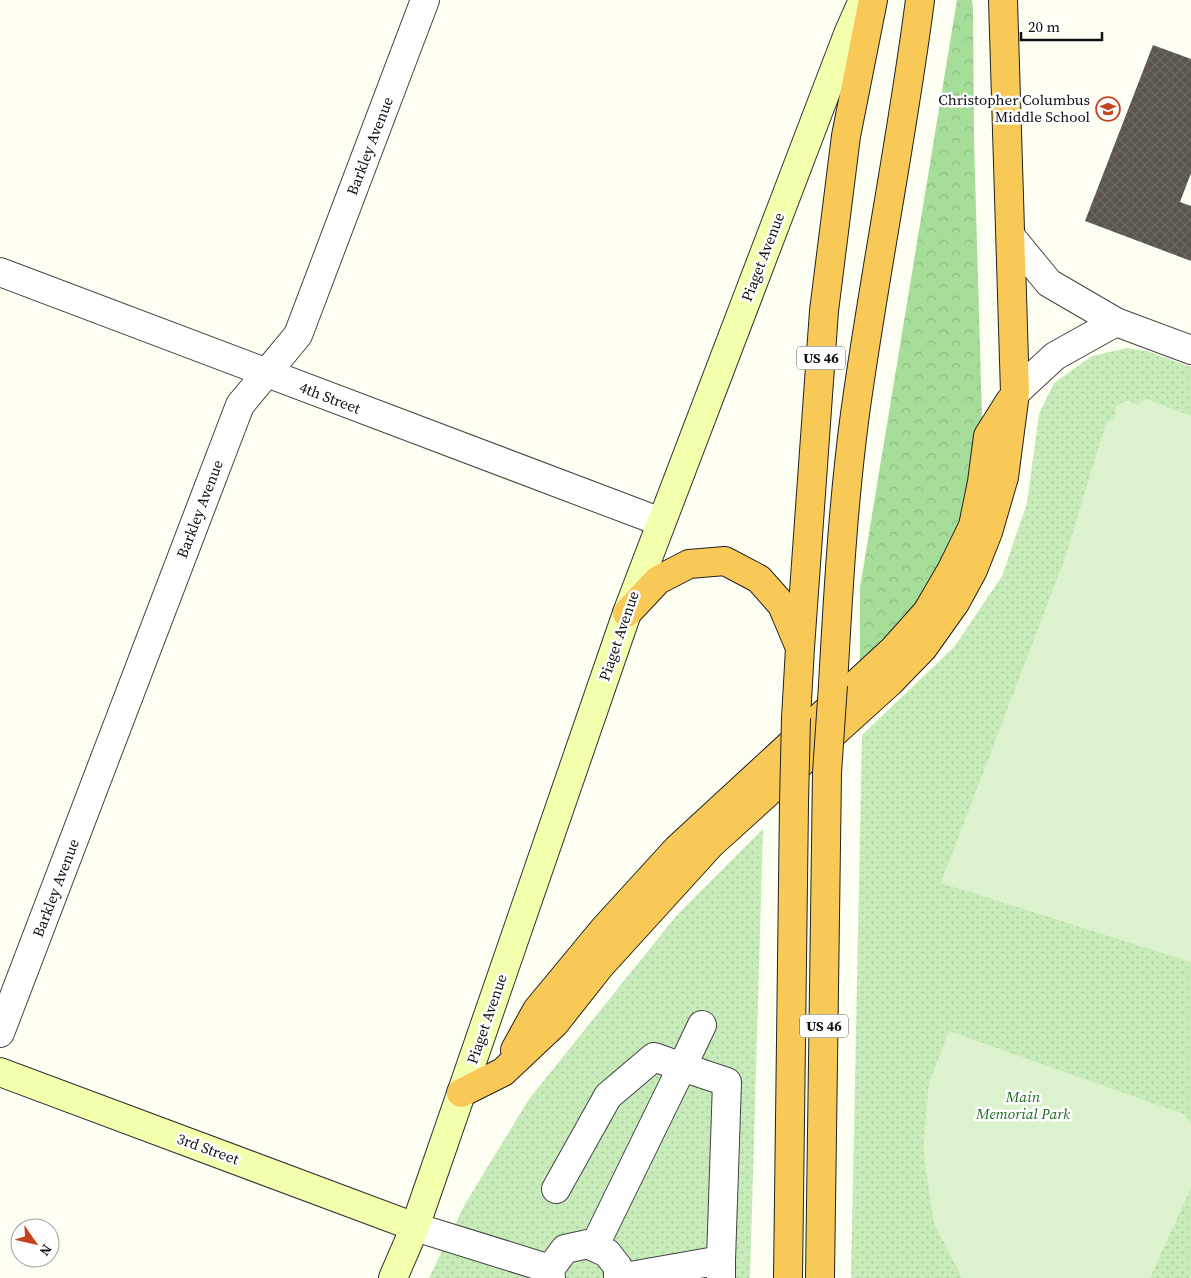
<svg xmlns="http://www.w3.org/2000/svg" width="1191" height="1278" viewBox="0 0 1191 1278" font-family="'Source Serif 4',serif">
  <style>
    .forest { fill: url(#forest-crowns) }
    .park { fill: url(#park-dots) }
    .pitch { fill: #dcf2cc }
    .building { fill: url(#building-cross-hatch) }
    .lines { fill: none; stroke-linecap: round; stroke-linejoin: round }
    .street-casing { stroke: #434343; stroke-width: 30 }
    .secondary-casing { stroke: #323232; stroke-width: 30 }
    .highway-casing { stroke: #212121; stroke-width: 30 }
    .street { stroke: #fff; stroke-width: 28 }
    .secondary { stroke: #f4ffae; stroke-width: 28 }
    .highway { stroke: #f9c957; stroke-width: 28 }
    .highway-bridge-casing { stroke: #212121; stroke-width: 30; stroke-linecap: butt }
    .highway-bridge { stroke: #f9c957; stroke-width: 28 }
    .labels { text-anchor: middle; stroke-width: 5; stroke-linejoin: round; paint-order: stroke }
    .shield { fill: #fff; stroke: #585858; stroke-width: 1 }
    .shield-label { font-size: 14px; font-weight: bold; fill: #101010 }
    .poi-label { font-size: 15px; fill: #101010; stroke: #fff; text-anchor: end }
    .street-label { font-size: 15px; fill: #101010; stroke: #fff }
    .park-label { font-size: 15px; font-style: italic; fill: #1d6b20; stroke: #fff }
  </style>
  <defs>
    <pattern id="forest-crowns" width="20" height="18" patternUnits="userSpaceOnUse" patternTransform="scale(1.25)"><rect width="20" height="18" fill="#a6dd99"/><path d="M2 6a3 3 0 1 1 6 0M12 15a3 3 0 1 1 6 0" fill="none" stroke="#8ebd83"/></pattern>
    <pattern id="park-dots" width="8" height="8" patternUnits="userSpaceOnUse" patternTransform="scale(1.25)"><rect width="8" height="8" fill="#c7ecba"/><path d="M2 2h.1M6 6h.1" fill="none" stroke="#aac99f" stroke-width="1.8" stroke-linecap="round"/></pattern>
    <pattern id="building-cross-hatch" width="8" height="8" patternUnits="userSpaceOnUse" patternTransform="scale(1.25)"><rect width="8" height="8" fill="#59544c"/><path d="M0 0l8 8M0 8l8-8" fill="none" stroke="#6c6861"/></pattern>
  </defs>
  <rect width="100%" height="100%" fill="#fefff3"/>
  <polygon class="forest" points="957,0 972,0 973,9 974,139 982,419 964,529 909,614 860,676 860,588"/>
  <g class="park">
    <polygon points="1127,348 1147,351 1191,367 1191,1278 851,1278 862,735 954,647 1002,576 1027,503 1039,414 1054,383 1092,356"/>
    <polygon points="763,829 750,1278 429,1278 465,1204 529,1099 676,916"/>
  </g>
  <g class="pitch">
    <polygon points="1146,399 1191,416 1191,962 941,883 1065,558 1106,423 1115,418 1116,406 1128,400 1137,405"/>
    <polygon points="949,1031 1186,1115 1191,1125 1191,1188 1150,1278 962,1278 934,1223 923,1149 929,1083"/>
  </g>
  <polygon class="building" points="1153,45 1191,59 1191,173 1180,202 1191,206 1191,261 1085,221"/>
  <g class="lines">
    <g class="street-casing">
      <g id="street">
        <polyline points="1012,238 1049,283 1116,322"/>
        <polyline points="0,272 661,522"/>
        <polyline points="1015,393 1055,356 1116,322 1191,350"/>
        <polyline points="0,1033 240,405 298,335 425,0"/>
        <polyline points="556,1189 608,1096 654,1057 682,1067 702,1025"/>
        <polyline points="415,1227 550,1269"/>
        <polyline points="594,1247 682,1067 727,1082 721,1260"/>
        <polyline points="551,1278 550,1269 565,1249 588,1244 607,1253 618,1267 618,1278"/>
        <polyline points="619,1278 721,1260 721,1278"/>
      </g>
    </g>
    <g class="secondary-casing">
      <g id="secondary">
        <polyline points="0,1072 415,1227"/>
        <polyline points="393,1278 415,1227 627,613 848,34 863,0"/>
      </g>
    </g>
    <g class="highway-casing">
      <g id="highway">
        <polyline points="627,613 658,580 689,564 725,561 759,579 782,605 798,643"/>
        <path d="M 833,685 C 838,595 843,504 855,414 C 874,276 902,139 920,0"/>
        <polyline points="796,718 800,648 824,311 846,136 873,0"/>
        <polyline points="515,1050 537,1010 604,929 677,849 893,650 927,612 952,569 973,526 982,482 988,436 1010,401"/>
        <polyline points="461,1093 503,1072 555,1023 600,966 711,844 890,682 923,648 955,603 973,570 988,532 1004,477 1015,393 1003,0"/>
        <polyline points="788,1278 794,803"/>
        <polyline points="820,1278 827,773"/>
      </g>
    </g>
    <use href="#street" class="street"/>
    <use href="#secondary" class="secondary"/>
    <use href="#highway" class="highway"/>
    <g class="highway-bridge-casing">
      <g id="highway-bridge">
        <polyline points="827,773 833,685"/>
        <polyline points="794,803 796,718"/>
      </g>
    </g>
    <use href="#highway-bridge" class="highway-bridge"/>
  </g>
  <defs>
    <g id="school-ring" transform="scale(1.25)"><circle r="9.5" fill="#fff" stroke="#c64322" stroke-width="1.5"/><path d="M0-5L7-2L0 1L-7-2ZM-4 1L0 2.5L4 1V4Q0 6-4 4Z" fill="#c64322"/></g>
  </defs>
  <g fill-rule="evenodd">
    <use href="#school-ring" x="1108" y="109"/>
  </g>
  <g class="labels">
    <g class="shield">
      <rect x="797" y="346.5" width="48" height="23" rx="4"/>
      <rect x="800" y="1014.5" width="48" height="23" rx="4"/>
    </g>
    <g class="shield-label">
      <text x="821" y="363">US 46</text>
      <text x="824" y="1031">US 46</text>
    </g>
    <g class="poi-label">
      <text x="1090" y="105">Christopher Columbus<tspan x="1090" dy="17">Middle School</tspan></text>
    </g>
    <g class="street-label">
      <text transform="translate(370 146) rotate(-69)" y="5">Barkley Avenue</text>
      <text transform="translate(763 257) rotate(-69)" y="5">Piaget Avenue</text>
      <text transform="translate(330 398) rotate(21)" y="5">4th Street</text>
      <text transform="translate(200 509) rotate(-69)" y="5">Barkley Avenue</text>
      <text transform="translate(619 636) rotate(-71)" y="5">Piaget Avenue</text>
      <text transform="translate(56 888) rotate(-69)" y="5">Barkley Avenue</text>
      <text transform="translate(487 1019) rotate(-71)" y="5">Piaget Avenue</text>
      <text transform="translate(208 1149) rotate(20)" y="5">3rd Street</text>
    </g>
    <g class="park-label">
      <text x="1023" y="1102">Main<tspan x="1023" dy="17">Memorial Park</tspan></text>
    </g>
  </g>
  <g transform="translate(35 1243) rotate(124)"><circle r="24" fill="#ffffff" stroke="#9f9f9f"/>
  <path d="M0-4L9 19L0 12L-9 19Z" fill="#c64322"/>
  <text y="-8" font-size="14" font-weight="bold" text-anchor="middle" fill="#101010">N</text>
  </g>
  <path d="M1021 32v8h81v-8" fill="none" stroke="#101010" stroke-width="2.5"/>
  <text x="1028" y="32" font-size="15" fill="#101010" stroke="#ffffff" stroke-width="4" paint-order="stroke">20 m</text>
</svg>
